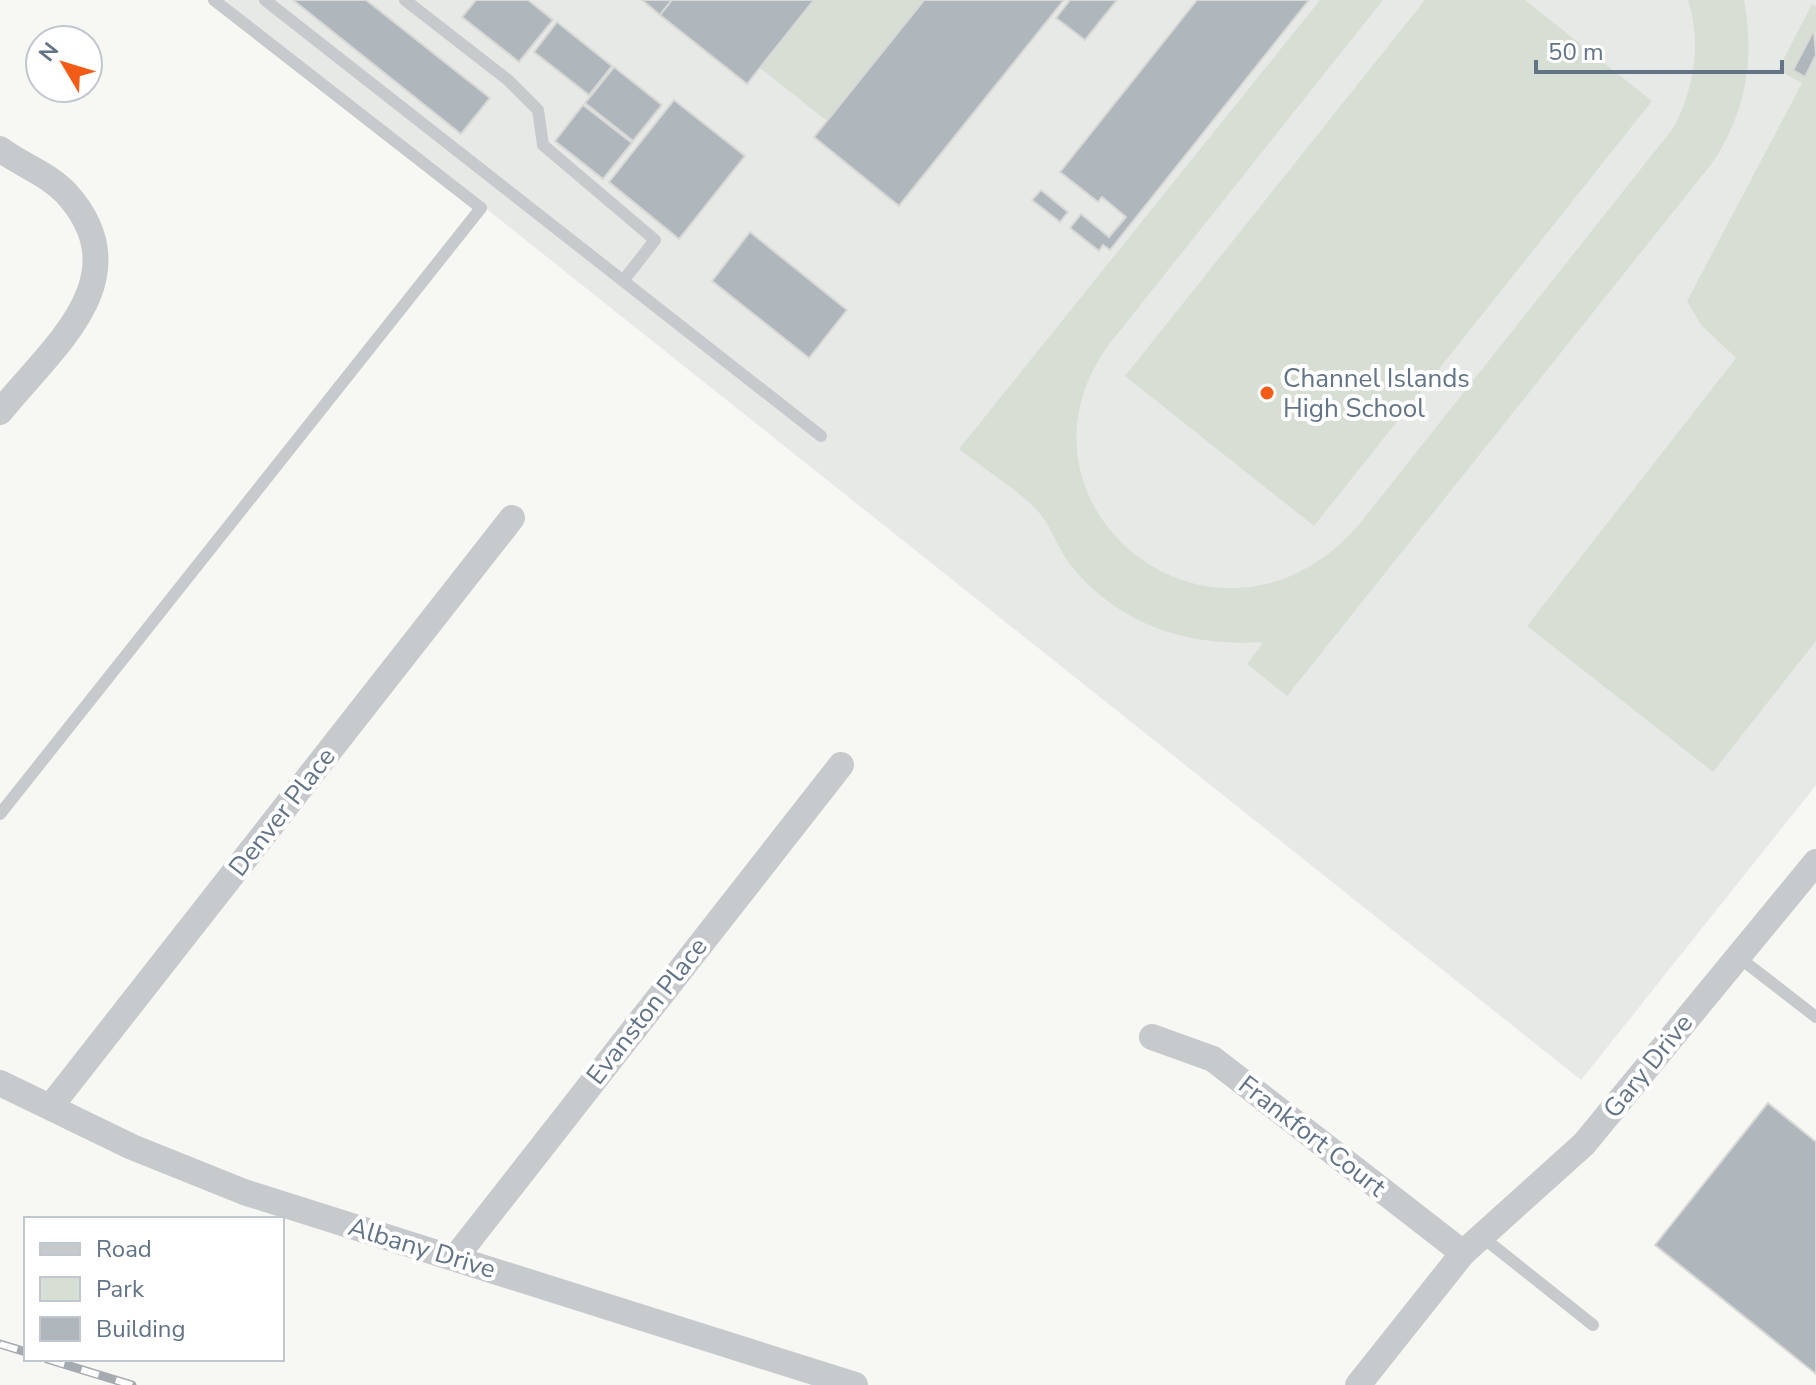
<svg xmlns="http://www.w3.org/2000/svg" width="1816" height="1385" font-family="'Nunito Sans',sans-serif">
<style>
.built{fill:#e7e9e7}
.green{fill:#d7dfd4}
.building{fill:#afb7bd;stroke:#d8d9d6;stroke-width:2}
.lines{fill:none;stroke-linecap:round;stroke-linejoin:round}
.lane{stroke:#c6cacd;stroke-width:12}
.street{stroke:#c6cacd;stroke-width:26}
.rail-casing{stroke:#a6abb2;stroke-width:9}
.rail{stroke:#fff;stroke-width:6;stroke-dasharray:18;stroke-linecap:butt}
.poi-dot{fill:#f35c17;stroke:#fff;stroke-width:3}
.labels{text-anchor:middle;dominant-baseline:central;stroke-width:8;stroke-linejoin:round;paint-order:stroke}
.poi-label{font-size:26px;fill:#637487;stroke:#fff;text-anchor:start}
.street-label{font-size:26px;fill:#637487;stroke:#fff}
</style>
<rect width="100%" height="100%" fill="#f7f7f3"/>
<!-- built -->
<path class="built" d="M224,0H1816V785L1581,1080Z"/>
<!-- green -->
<g class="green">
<path d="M814,0H924L827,121L760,68Z"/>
<path d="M1320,0H1383L1107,347C994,509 1221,688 1361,522L1674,127C1694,88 1702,43 1688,0H1744C1755,59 1746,112 1713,162L1287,696L1247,664L1262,644L1260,642C1186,647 1115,623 1069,563C1058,548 1052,529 1041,515C1026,495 981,467 959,449Z"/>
<path d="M1425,0H1525L1652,101L1314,526L1125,376Z"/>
<path d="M1812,4L1816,6V31L1794,70L1805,76L1816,55V641L1713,772L1527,626L1736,358L1701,325L1687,301L1802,83L1778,70Z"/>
</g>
<!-- building -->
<g class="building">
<path d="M293,0H366L490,98L461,134Z"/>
<path d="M476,0H528L553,20L519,62L462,17Z"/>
<path d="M642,0H672L660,15Z"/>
<path d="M672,0H814L747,84L660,15Z"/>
<path d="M924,0H1064L899,206L814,137Z"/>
<path d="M1070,0H1117L1085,40L1056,18Z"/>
<path d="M1197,0H1309L1110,250L1103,245L1099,251L1070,228L1081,214L1109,237L1126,217L1102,197L1098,202L1060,172Z"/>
<path d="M557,22L612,66L589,95L534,52Z"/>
<path d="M1814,30L1816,55L1805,77L1793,70Z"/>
<path d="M614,67L662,105L633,141L585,103Z"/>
<path d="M674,100L745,156L679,239L609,182Z"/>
<path d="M583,105L632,143L603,179L555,141Z"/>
<path d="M1041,190L1068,212L1060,222L1032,200Z"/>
<path d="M750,232L847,310L809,358L712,281Z"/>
<path d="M1768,1103L1816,1142V1374L1655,1245Z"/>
</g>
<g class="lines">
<!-- lane -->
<g class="lane">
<path d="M265,0L821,436"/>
<path d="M405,0L508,80L538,110L543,145L655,240L623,281"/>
<path d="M0,814L481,208L214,0"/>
<path d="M1737,956L1816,1017"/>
<path d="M1481,1236L1593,1325"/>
</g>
<!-- street -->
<g class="street">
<path d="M0,149C21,165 47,173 66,193C143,278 51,348 0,412"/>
<path d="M1152,1037L1213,1059L1463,1253"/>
<path d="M0,1083L132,1147L244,1192L855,1385"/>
<path d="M51,1106L512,518"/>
<path d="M455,1258L841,765"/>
<path d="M1358,1385L1463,1253L1584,1144L1816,862"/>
</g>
<defs>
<g id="rail">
<path d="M0,1344L26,1352"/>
<path d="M47,1359L132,1385"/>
</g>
</defs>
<!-- rail casing -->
<use href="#rail" class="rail-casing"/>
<!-- rail -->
<use href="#rail" class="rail"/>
</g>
<!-- markers -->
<circle class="poi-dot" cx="1267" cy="393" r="8"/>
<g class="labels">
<!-- poi labels -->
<g class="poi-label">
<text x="1283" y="378">Channel Islands<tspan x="1283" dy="30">High School</tspan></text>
</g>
<!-- street labels -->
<g class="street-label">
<text transform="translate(282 812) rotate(-52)">Denver Place</text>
<text transform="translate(647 1011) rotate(-52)">Evanston Place</text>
<text transform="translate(1648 1066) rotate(-51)">Gary Drive</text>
<text transform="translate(1312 1136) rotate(38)">Frankfort Court</text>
<text transform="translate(422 1248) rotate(17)">Albany Drive</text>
</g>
</g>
<!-- legend -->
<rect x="24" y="1217" width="260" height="144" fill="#ffffff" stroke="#c1c7cf" stroke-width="2"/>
<rect x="40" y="1243" width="40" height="12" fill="#c6cacd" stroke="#c1c7cf" stroke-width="2"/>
<text x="96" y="1257" font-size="24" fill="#637487">Road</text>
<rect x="40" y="1277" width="40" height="24" fill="#d7dfd4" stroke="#c1c7cf" stroke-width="2"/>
<text x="96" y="1297" font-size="24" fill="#637487">Park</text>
<rect x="40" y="1317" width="40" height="24" fill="#afb7bd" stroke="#c1c7cf" stroke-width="2"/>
<text x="96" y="1337" font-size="24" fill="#637487">Building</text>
<!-- north arrow -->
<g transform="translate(64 64) rotate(308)"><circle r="38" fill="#ffffff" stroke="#c1c7cf" stroke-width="2"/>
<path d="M0-6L14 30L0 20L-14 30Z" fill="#f35c17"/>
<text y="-12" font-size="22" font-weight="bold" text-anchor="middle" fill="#637487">N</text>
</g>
<!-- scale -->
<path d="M1536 60v12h246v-12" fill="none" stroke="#637487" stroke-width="4"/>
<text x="1548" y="60" font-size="24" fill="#637487" stroke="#ffffff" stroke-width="6" paint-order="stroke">50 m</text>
</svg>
